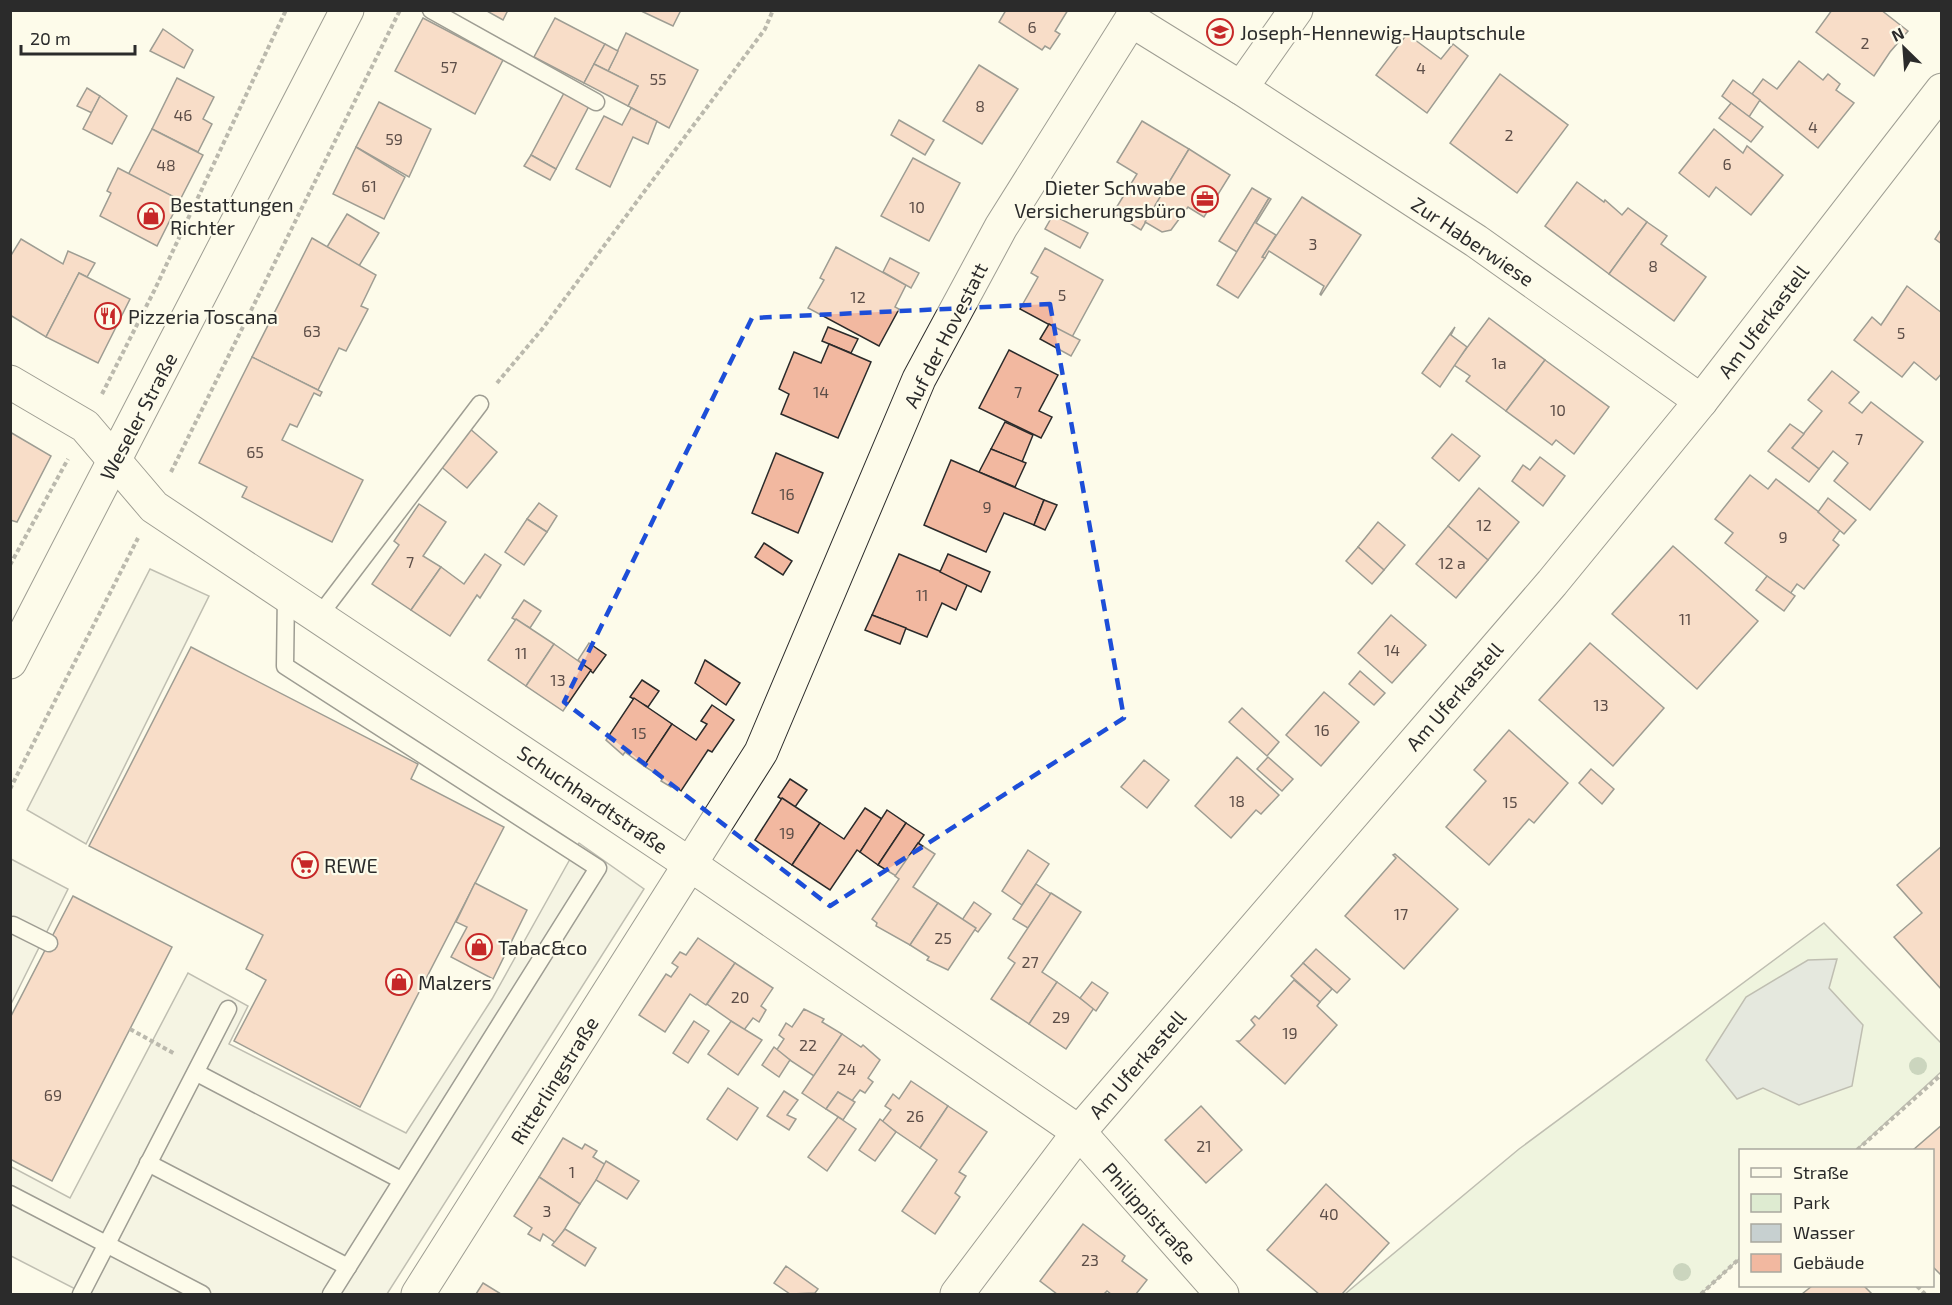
<svg xmlns="http://www.w3.org/2000/svg" width="1952" height="1305" font-family="'Exo 2',sans-serif">
<style>
.green{fill:#deebd1;stroke:#74746e;stroke-width:1.5}
.parking{fill:#eceadb;stroke:#74746e;stroke-width:1.5}
.water{fill:#c7d0d0;stroke:#74746e;stroke-width:1.5}
.building{fill:#f2b8a0;stroke:#2b2b2b;stroke-width:1.5}
.lines{fill:none;stroke-linecap:round;stroke-linejoin:round}
.service-casing{stroke:#2b2b2b;stroke-width:19}
.minor-casing{stroke:#2b2b2b;stroke-width:35}
.primary-casing{stroke:#2b2b2b;stroke-width:35}
.path{stroke:#6a6964;stroke-width:4;stroke-dasharray:4.5 3;stroke-linecap:butt}
.service{stroke:#fdfbea;stroke-width:16}
.minor{stroke:#fdfbea;stroke-width:33}
.primary{stroke:#fdfbea;stroke-width:33}
.tree{fill:#8ea78a}
.marked{fill:none;stroke:#1d4ed8;stroke-width:4.5;stroke-dasharray:12 8;stroke-linejoin:round}
.labels{text-anchor:middle;dominant-baseline:central;stroke-width:4.5;stroke-linejoin:round;paint-order:stroke}
.number-label{font-size:16px;fill:#5d4e48}
.poi-label{font-size:20px;fill:#2b2b2b;stroke:#fdfbea;text-anchor:start}
.street-label{font-size:20px;fill:#2b2b2b;stroke:#fdfbea}
</style>
<rect width="100%" height="100%" fill="#fdfbea"/>
<!-- green -->
<path class="green" d="M1824,923L1941,1043V1072L1856,1150H1740V1258L1701,1294H1345L1519,1149Z"/>
<!-- parking -->
<g class="parking">
<path d="M150,569L209,596L86,844L27,810Z"/>
<path d="M579,843L644,889L387,1294H85L11,1256L10,1166L70,1198L188,973L248,1006L229,1044L406,1133L492,999Z"/>
<path d="M11,859L68,889L11,1004Z"/>
</g>
<!-- water -->
<path class="water" d="M1837,959L1829,988L1863,1025L1852,1086L1799,1105L1763,1088L1737,1099L1706,1060L1746,997L1808,960Z"/>
<!-- building -->
<g class="building">
<path d="M485,10H508L503,20Z"/>
<path d="M639,10H681L673,26Z"/>
<path d="M1006,10H1068L1055,31L1060,34L1050,49L1045,46L1042,50L999,22Z"/>
<path d="M1832,10H1881L1908,31L1890,52L1874,76L1816,32Z"/>
<path d="M423,18L503,60L475,114L395,71Z"/>
<path d="M555,18L605,44L584,83L534,57Z"/>
<path d="M163,29L193,50L184,68L150,51Z"/>
<path d="M626,33L698,70L669,128L628,106L638,86L608,71Z"/>
<path d="M1407,34L1441,59L1453,44L1468,56L1427,113L1376,75Z"/>
<path d="M605,44L618,51L608,71L594,64Z"/>
<path d="M1799,61L1823,80L1828,74L1840,84L1836,90L1854,103L1818,148L1752,94L1763,79L1777,89Z"/>
<path d="M594,64L638,86L628,106L584,83Z"/>
<path d="M979,65L1018,89L982,144L943,121Z"/>
<path d="M1500,74L1568,125L1517,193L1450,143Z"/>
<path d="M177,78L214,97L203,119L212,124L198,152L152,129Z"/>
<path d="M1733,80L1760,100L1749,117L1722,96Z"/>
<path d="M87,88L100,96L92,113L77,106Z"/>
<path d="M564,93L589,106L556,169L531,155Z"/>
<path d="M100,96L127,116L112,144L83,129Z"/>
<path d="M379,102L431,129L409,177L356,147Z"/>
<path d="M1731,103L1763,127L1751,142L1719,118Z"/>
<path d="M631,108L657,121L648,144L633,137L610,187L576,169L604,116L622,125Z"/>
<path d="M899,120L934,140L925,155L891,135Z"/>
<path d="M1142,121L1189,149L1141,230L1113,213L1137,174L1117,162Z"/>
<path d="M152,129L203,155L180,200L128,175Z"/>
<path d="M1714,129L1743,153L1747,146L1783,175L1751,215L1716,187L1709,197L1679,173Z"/>
<path d="M356,147L405,177L384,219L333,194Z"/>
<path d="M1189,149L1230,175L1204,217L1188,207L1171,230L1162,232L1145,222Z"/>
<path d="M531,155L556,169L550,180L524,166Z"/>
<path d="M913,158L960,183L929,241L881,216Z"/>
<path d="M118,168L180,200L157,246L100,216L111,193L107,191Z"/>
<path d="M1577,182L1604,202L1605,200L1622,215L1628,208L1647,222L1609,274L1545,226Z"/>
<path d="M1252,188L1269,198L1237,252L1219,241Z"/>
<path d="M1302,197L1361,235L1321,295L1320,294L1324,286L1269,251L1265,258L1262,257Z"/>
<path d="M1269,198L1271,199L1256,223L1276,235L1262,257L1265,258L1238,298L1217,285Z"/>
<path d="M347,214L379,233L359,266L327,247Z"/>
<path d="M1053,215L1088,233L1080,248L1045,229Z"/>
<path d="M1647,222L1667,236L1661,244L1706,277L1674,321L1609,274Z"/>
<path d="M1942,228V244L1935,239Z"/>
<path d="M312,238L376,275L361,306L368,309L346,351L339,348L318,390L252,357Z"/>
<path d="M21,239L63,264L68,251L95,263L87,277L79,273L46,337L10,315V257Z"/>
<path d="M836,247L906,285L895,307L899,309L879,346L808,308L824,280L820,278Z"/>
<path d="M1045,248L1103,280L1072,337L1020,309L1038,277L1031,273Z"/>
<path d="M890,258L919,273L911,288L883,272Z"/>
<path d="M79,273L130,299L98,363L46,337Z"/>
<path d="M1907,286L1942,313V373L1936,380L1914,362L1902,377L1854,340L1872,317L1881,325Z"/>
<path d="M1489,318L1545,360L1506,411L1466,381L1470,376L1454,365Z"/>
<path d="M1049,324L1080,340L1071,356L1040,339Z"/>
<path d="M828,327L858,339L851,353L822,341Z"/>
<path d="M1455,327L1451,335L1467,347L1440,387L1422,373Z"/>
<path d="M829,344L871,362L838,438L781,414L789,394L779,389L794,352L821,363Z"/>
<path d="M1009,350L1058,375L1039,411L1052,417L1041,438L979,408Z"/>
<path d="M252,357L322,392L320,396L314,393L297,427L290,424L282,440L363,480L332,542L242,497L247,487L199,463Z"/>
<path d="M1545,360L1609,407L1574,454L1556,440L1552,445L1506,411Z"/>
<path d="M1832,371L1859,392L1849,403L1862,413L1871,402L1923,442L1870,510L1834,481L1848,463L1833,451L1819,469L1792,448L1822,411L1808,400Z"/>
<path d="M1005,422L1033,435L1022,462L991,449Z"/>
<path d="M1790,424L1804,434L1792,448L1819,469L1809,482L1768,451Z"/>
<path d="M469,428L497,452L467,488L439,465Z"/>
<path d="M10,432L51,456L17,522L10,520Z"/>
<path d="M1452,434L1480,456L1459,481L1432,458Z"/>
<path d="M991,449L1026,463L1015,487L979,472Z"/>
<path d="M776,453L823,473L798,533L752,513Z"/>
<path d="M1540,457L1565,476L1543,506L1512,481L1523,465L1530,470Z"/>
<path d="M951,460L1044,500L1034,525L1004,513L986,552L924,525Z"/>
<path d="M1750,475L1768,489L1776,479L1841,529L1833,540L1839,545L1804,589L1797,584L1790,594L1725,543L1733,533L1715,519Z"/>
<path d="M1479,488L1519,522L1488,560L1448,526Z"/>
<path d="M1828,498L1856,520L1844,534L1818,512Z"/>
<path d="M1044,500L1057,505L1045,530L1034,525Z"/>
<path d="M539,503L557,516L547,532L527,519Z"/>
<path d="M419,504L446,522L423,556L441,567L411,610L372,584L399,545L394,541Z"/>
<path d="M527,519L547,532L524,565L505,552Z"/>
<path d="M1378,522L1405,545L1384,570L1358,547Z"/>
<path d="M1448,526L1488,560L1456,598L1416,564Z"/>
<path d="M764,543L792,561L783,575L755,557Z"/>
<path d="M1673,546L1758,621L1697,689L1612,614Z"/>
<path d="M1358,547L1384,570L1372,584L1346,561Z"/>
<path d="M485,554L501,565L480,598L477,595L450,636L411,610L441,567L464,584Z"/>
<path d="M899,554L968,583L956,610L942,603L927,637L872,615Z"/>
<path d="M948,554L990,572L981,592L940,572Z"/>
<path d="M1767,576L1795,596L1784,611L1756,590Z"/>
<path d="M524,600L541,611L530,628L512,618Z"/>
<path d="M872,615L906,628L900,644L865,630Z"/>
<path d="M1391,615L1426,645L1392,683L1358,653Z"/>
<path d="M516,619L554,644L526,686L488,660Z"/>
<path d="M589,643L606,655L593,673L578,660Z"/>
<path d="M1590,643L1664,708L1613,766L1539,700Z"/>
<path d="M554,644L591,670L563,711L526,686Z"/>
<path d="M191,647L418,764L411,779L504,827L360,1107L234,1041L266,980L246,969L263,935L89,846Z"/>
<path d="M705,660L740,683L726,705L695,683Z"/>
<path d="M1360,671L1385,693L1374,705L1349,684Z"/>
<path d="M642,680L659,691L648,707L630,697Z"/>
<path d="M1324,692L1359,722L1321,766L1286,735Z"/>
<path d="M634,698L672,724L644,766L625,752L623,755L606,740Z"/>
<path d="M712,705L734,720L712,752L708,750L681,791L673,785L671,787L661,781L663,778L644,766L672,724L696,740L707,724L701,721Z"/>
<path d="M1242,708L1279,742L1267,756L1229,722Z"/>
<path d="M1509,730L1568,783L1534,823L1529,819L1489,865L1446,827L1486,781L1474,770Z"/>
<path d="M1237,757L1279,795L1261,814L1256,810L1231,838L1195,806Z"/>
<path d="M1268,757L1293,779L1282,791L1257,769Z"/>
<path d="M1144,760L1169,780L1147,808L1121,787Z"/>
<path d="M1591,769L1614,789L1602,804L1579,783Z"/>
<path d="M790,779L807,790L795,807L778,797Z"/>
<path d="M782,798L820,823L792,865L755,840Z"/>
<path d="M865,808L882,819L860,852L857,850L830,890L792,865L820,823L844,839Z"/>
<path d="M887,810L906,823L878,865L860,852Z"/>
<path d="M906,823L924,835L896,876L878,865Z"/>
<path d="M918,843L935,854L913,887L938,903L910,945L876,926L877,923L872,919L899,879L895,876Z"/>
<path d="M1942,846V990L1894,937L1922,913L1897,885Z"/>
<path d="M1028,850L1049,864L1022,905L1002,891Z"/>
<path d="M1395,854L1458,909L1404,969L1345,916L1396,858L1393,855Z"/>
<path d="M475,883L527,910L493,979L451,957L467,927L456,922Z"/>
<path d="M1036,884L1051,894L1028,928L1013,919Z"/>
<path d="M1051,893L1081,912L1042,972L1057,982L1029,1024L991,999L1015,963L1008,958Z"/>
<path d="M73,896L172,947L52,1181L10,1159V1018Z"/>
<path d="M974,902L991,914L978,932L962,920Z"/>
<path d="M938,903L976,928L948,970L927,960L929,957L910,945Z"/>
<path d="M698,938L735,963L706,1005L690,994L665,1032L639,1015L666,974L671,977L678,967L672,963L680,952L686,955Z"/>
<path d="M1316,949L1350,979L1337,993L1303,963Z"/>
<path d="M735,963L773,988L761,1006L766,1010L759,1022L753,1018L744,1030L707,1004Z"/>
<path d="M1303,963L1332,989L1320,1002L1291,976Z"/>
<path d="M1294,980L1320,1002L1317,1006L1337,1025L1285,1084L1237,1041H1240L1255,1025L1251,1020L1255,1016L1259,1019Z"/>
<path d="M1057,982L1094,1008L1066,1049L1029,1024Z"/>
<path d="M1092,982L1108,993L1096,1011L1080,998Z"/>
<path d="M804,1009L824,1019L822,1022L842,1034L814,1076L776,1051L784,1039L779,1035L786,1023L792,1027Z"/>
<path d="M694,1021L709,1031L688,1063L673,1053Z"/>
<path d="M731,1021L762,1040L738,1075L708,1054Z"/>
<path d="M842,1034L861,1047L863,1045L880,1060L868,1078L873,1082L865,1093L860,1090L851,1102L838,1092L826,1109L802,1093Z"/>
<path d="M774,1047L790,1060L779,1077L762,1065Z"/>
<path d="M911,1081L948,1106L920,1148L882,1122L891,1110L885,1106L893,1094L899,1099Z"/>
<path d="M728,1088L758,1108L737,1140L707,1119Z"/>
<path d="M784,1091L798,1100L787,1115L796,1119L789,1130L767,1116Z"/>
<path d="M838,1092L855,1102L843,1120L826,1109Z"/>
<path d="M948,1106L987,1132L959,1172L966,1176L955,1193L960,1197L935,1234L902,1211L937,1160L920,1148Z"/>
<path d="M1201,1106L1242,1150L1206,1183L1165,1140Z"/>
<path d="M838,1117L856,1129L827,1171L808,1157Z"/>
<path d="M880,1119L896,1132L875,1161L859,1150Z"/>
<path d="M1942,1125V1276L1932,1266V1150H1913Z"/>
<path d="M563,1138L582,1149L585,1144L597,1151L593,1157L606,1165L580,1204L539,1177Z"/>
<path d="M606,1161L639,1181L627,1199L596,1180Z"/>
<path d="M539,1177L580,1204L556,1243L543,1234L540,1241L528,1234L532,1228L514,1216Z"/>
<path d="M1326,1184L1389,1243L1342,1294H1319L1267,1250Z"/>
<path d="M1083,1224L1125,1256L1122,1261L1147,1280L1136,1294H1111L1107,1291L1104,1294H1057L1040,1281Z"/>
<path d="M565,1229L596,1248L585,1266L552,1245Z"/>
<path d="M786,1266L818,1289L815,1293L790,1294L774,1283Z"/>
<path d="M483,1283L501,1294H476Z"/>
<path d="M1812,1286H1864L1872,1294H1802Z"/>
</g>
<g class="lines">
<defs>
<g id="service">
<path d="M431,10L596,102"/>
<path d="M286,594L285,666L598,868L331,1294"/>
<path d="M319,616L480,404"/>
<path d="M13,925L49,943"/>
<path d="M197,1073L401,1180"/>
<path d="M148,1163L348,1267"/>
<path d="M10,1194L202,1294"/>
<path d="M81,1294L228,1009"/>
</g>
<g id="minor">
<path d="M1241,88L1476,241L1701,401"/>
<path d="M10,382L85,426L154,507L691,865L1079,1132L1222,1294"/>
<path d="M418,1294L761,752L919,379L1001,227L1131,20L1241,88L1296,10"/>
<path d="M957,1294L1079,1132L1552,583L1701,401L1942,90"/>
</g>
<path id="primary" d="M10,662L347,10"/>
</defs>
<!-- service casing -->
<use href="#service" class="service-casing"/>
<!-- minor casing -->
<use href="#minor" class="minor-casing"/>
<!-- primary casing -->
<use href="#primary" class="primary-casing"/>
<!-- path -->
<g class="path">
<path d="M497,383L543,328L765,29L773,10"/>
<path d="M102,394L155,289L286,10"/>
<path d="M171,472L400,10"/>
<path d="M10,565L68,459"/>
<path d="M10,789L138,538"/>
<path d="M130,1029L175,1054"/>
<path d="M1857,1150L1942,1074"/>
<path d="M1917,1286L1925,1294"/>
<path d="M1701,1294L1740,1258"/>
</g>
<!-- service -->
<use href="#service" class="service"/>
<!-- minor -->
<use href="#minor" class="minor"/>
<!-- primary -->
<use href="#primary" class="primary"/>
</g>
<!-- trees -->
<g class="tree">
<circle cx="1918" cy="1066" r="9"/>
<circle cx="1682" cy="1272" r="9"/>
</g>
<!-- marked area -->
<path d="M0 0H1952V1305H0ZM1050,304L1124,718L830,906L564,702L752,318Z" fill="#fdfbea" fill-opacity=".55" fill-rule="evenodd"/>
<path class="marked" d="M1050,304L1124,718L830,906L564,702L752,318Z"/>
<!-- icons -->
<defs>
<symbol id="school-ring" viewBox="-11 -11 22 22"><circle r="9.5" fill="#fdfbea" stroke="#c62828" stroke-width="1.5"/><path d="M0-5L7-2L0 1L-7-2ZM-4 1L0 2.5L4 1V4Q0 6-4 4Z" fill="#c62828"/></symbol>
<symbol id="office-ring" viewBox="-11 -11 22 22"><circle r="9.5" fill="#fdfbea" stroke="#c62828" stroke-width="1.5"/><path d="M-6-3h4V-5.5h4V-3h4V5H-6ZM-1-4.5V-3h2v-1.5ZM-6 0V1H6V0Z" fill="#c62828"/></symbol>
<symbol id="shop-ring" viewBox="-11 -11 22 22"><circle r="9.5" fill="#fdfbea" stroke="#c62828" stroke-width="1.5"/><path d="M-5-2.5h2.3a2.7 3.5 0 0 1 5.4 0H5L5.5 6h-11ZM-1.5-2.5h3a1.5 2.3 0 0 0-3 0Z" fill="#c62828"/></symbol>
<symbol id="restaurant-ring" viewBox="-11 -11 22 22"><circle r="9.5" fill="#fdfbea" stroke="#c62828" stroke-width="1.5"/><path d="M-5-6h1v4h1v-4h1v4h1v-4h1v5L-1.5 .5V6h-2V.5L-5-1ZM5-6V6H3V1.5H1.5Q1.5-4 5-6Z" fill="#c62828"/></symbol>
<symbol id="supermarket-ring" viewBox="-11 -11 22 22"><circle r="9.5" fill="#fdfbea" stroke="#c62828" stroke-width="1.5"/><path d="M-6-5.5h2.5l.6 2H6L4.5 2H-2.5L-4.4-4H-6ZM-1.5 3.2a1.3 1.3 0 1 0 .1 0ZM3 3.2a1.3 1.3 0 1 0 .1 0Z" fill="#c62828"/></symbol>
</defs>
<g fill-rule="evenodd">
<use href="#school-ring" x="1205" y="17" width="30" height="30"/>
<use href="#office-ring" x="1190" y="184" width="30" height="30"/>
<use href="#shop-ring" x="136" y="201" width="30" height="30"/>
<use href="#restaurant-ring" x="93" y="301" width="30" height="30"/>
<use href="#supermarket-ring" x="290" y="850" width="30" height="30"/>
<use href="#shop-ring" x="464" y="932" width="30" height="30"/>
<use href="#shop-ring" x="384" y="967" width="30" height="30"/>
</g>
<g class="labels">
<!-- number labels -->
<g class="number-label">
<text x="1032" y="26">6</text>
<text x="1865" y="42">2</text>
<text x="449" y="66">57</text>
<text x="1421" y="67">4</text>
<text x="658" y="78">55</text>
<text x="980" y="105">8</text>
<text x="183" y="114">46</text>
<text x="1813" y="126">4</text>
<text x="1509" y="134">2</text>
<text x="394" y="138">59</text>
<text x="1727" y="163">6</text>
<text x="166" y="164">48</text>
<text x="369" y="185">61</text>
<text x="917" y="206">10</text>
<text x="1313" y="243">3</text>
<text x="1653" y="265">8</text>
<text x="1062" y="294">5</text>
<text x="858" y="296">12</text>
<text x="312" y="330">63</text>
<text x="1901" y="332">5</text>
<text x="1499" y="362">1a</text>
<text x="821" y="391">14</text>
<text x="1018" y="391">7</text>
<text x="1558" y="409">10</text>
<text x="1859" y="438">7</text>
<text x="255" y="451">65</text>
<text x="787" y="493">16</text>
<text x="987" y="506">9</text>
<text x="1484" y="524">12</text>
<text x="1783" y="536">9</text>
<text x="410" y="561">7</text>
<text x="1452" y="562">12 a</text>
<text x="922" y="594">11</text>
<text x="1685" y="618">11</text>
<text x="1392" y="649">14</text>
<text x="521" y="652">11</text>
<text x="558" y="679">13</text>
<text x="1601" y="704">13</text>
<text x="1322" y="729">16</text>
<text x="639" y="732">15</text>
<text x="1237" y="800">18</text>
<text x="1510" y="801">15</text>
<text x="787" y="832">19</text>
<text x="1401" y="913">17</text>
<text x="943" y="937">25</text>
<text x="1030" y="961">27</text>
<text x="740" y="996">20</text>
<text x="1061" y="1016">29</text>
<text x="1290" y="1032">19</text>
<text x="808" y="1044">22</text>
<text x="847" y="1068">24</text>
<text x="53" y="1094">69</text>
<text x="915" y="1115">26</text>
<text x="1204" y="1145">21</text>
<text x="572" y="1171">1</text>
<text x="547" y="1210">3</text>
<text x="1329" y="1213">40</text>
<text x="1090" y="1259">23</text>
</g>
<!-- poi labels -->
<g class="poi-label">
<text x="1240" y="32">Joseph-Hennewig-Hauptschule</text>
<text x="1186" y="187" text-anchor="end">Dieter Schwabe<tspan x="1186" dy="23">Versicherungsbüro</tspan></text>
<text x="170" y="204">Bestattungen<tspan x="170" dy="23">Richter</tspan></text>
<text x="128" y="316">Pizzeria Toscana</text>
<text x="324" y="865">REWE</text>
<text x="498" y="947">Tabac&amp;co</text>
<text x="418" y="982">Malzers</text>
</g>
<!-- street labels -->
<g class="street-label">
<text transform="translate(1473 241) rotate(34)">Zur Haberwiese</text>
<text transform="translate(1763 321) rotate(-53)">Am Uferkastell</text>
<text transform="translate(945 335) rotate(-63)">Auf der Hovestatt</text>
<text transform="translate(138 416) rotate(-62)">Weseler Straße</text>
<text transform="translate(1454 696) rotate(-49)">Am Uferkastell</text>
<text transform="translate(593 799) rotate(34)">Schuchhardtstraße</text>
<text transform="translate(1137 1064) rotate(-49)">Am Uferkastell</text>
<text transform="translate(554 1080) rotate(-58)">Ritterlingstraße</text>
<text transform="translate(1150 1213) rotate(48)">Philippistraße</text>
</g>
</g>
<!-- border -->
<rect width="1952" height="1305" fill="none" stroke="#2b2b2b" stroke-width="24"/>
<!-- legend -->
<rect x="1739" y="1149" width="195" height="138" fill="#fdfbea" stroke="#a9a89e" stroke-width="1.5"/>
<rect x="1751" y="1168" width="30" height="9" fill="#fdfbea" stroke="#a9a89e" stroke-width="1.5"/>
<text x="1793" y="1179" font-size="18" fill="#2b2b2b">Straße</text>
<rect x="1751" y="1194" width="30" height="18" fill="#deebd1" stroke="#a9a89e" stroke-width="1.5"/>
<text x="1793" y="1209" font-size="18" fill="#2b2b2b">Park</text>
<rect x="1751" y="1224" width="30" height="18" fill="#c7d0d0" stroke="#a9a89e" stroke-width="1.5"/>
<text x="1793" y="1239" font-size="18" fill="#2b2b2b">Wasser</text>
<rect x="1751" y="1254" width="30" height="18" fill="#f2b8a0" stroke="#a9a89e" stroke-width="1.5"/>
<text x="1793" y="1269" font-size="18" fill="#2b2b2b">Gebäude</text>
<!-- north arrow -->
<g transform="translate(1904 48) rotate(335)" stroke="#fdfbea" stroke-width="4.5" paint-order="stroke">
<path d="M0-4.5L10 22L0 15L-10 22Z" fill="#2b2b2b"/>
<text y="-9" font-size="16" font-weight="bold" text-anchor="middle" fill="#2b2b2b">N</text>
</g>
<!-- scale -->
<path d="M21 45v9h114v-9" fill="none" stroke="#2b2b2b" stroke-width="3"/>
<text x="30" y="45" font-size="18" fill="#2b2b2b" stroke="#fdfbea" stroke-width="4.5" paint-order="stroke">20 m</text>
</svg>
